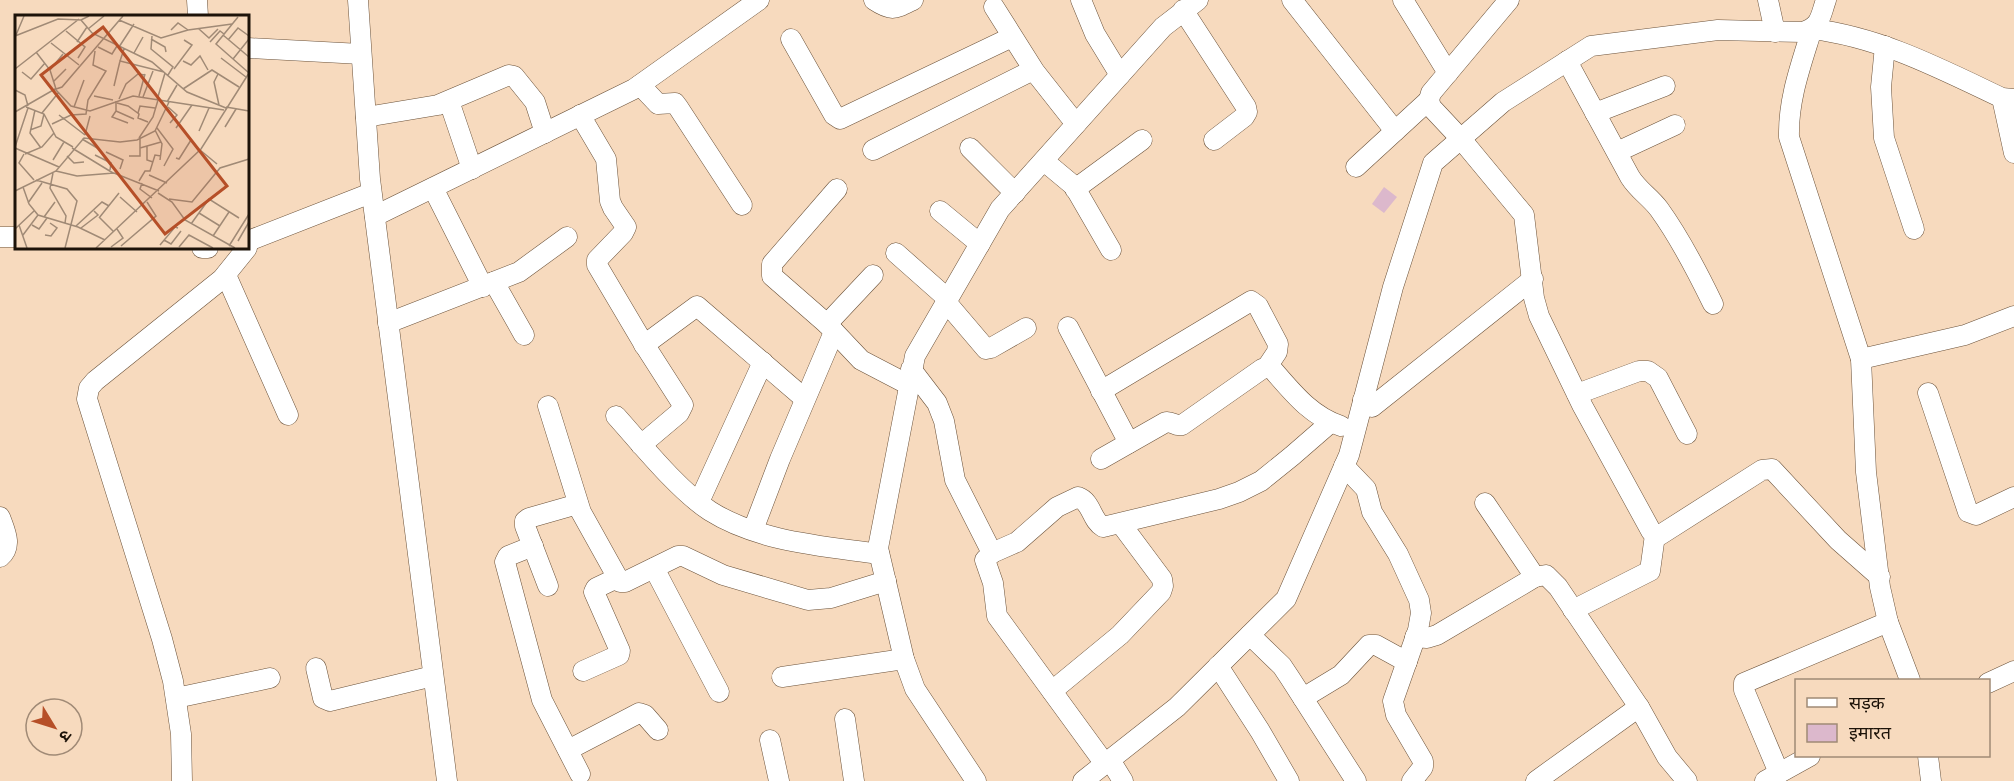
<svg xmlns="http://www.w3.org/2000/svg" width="2014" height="781" font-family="'Fira Sans','Noto Sans Devanagari',sans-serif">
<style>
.building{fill:#dcb8cc}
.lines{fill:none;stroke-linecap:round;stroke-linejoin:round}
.minor-casing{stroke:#6b523a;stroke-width:21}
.minor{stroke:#fff;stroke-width:20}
.inset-road{fill:none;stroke:#a08a76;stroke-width:1.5}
.view{fill:#b64f28;fill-opacity:0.15;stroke:#b64f28;stroke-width:3}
.inset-edge{fill:none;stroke:#1d1309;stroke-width:3}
</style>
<rect width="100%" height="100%" fill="#f7dabe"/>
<!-- building -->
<path class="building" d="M1384,187L1397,197L1384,213L1372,204Z"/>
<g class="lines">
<defs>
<g id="minor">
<path d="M197,0L198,16"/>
<path d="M358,0L370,179L447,781"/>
<path d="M874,0C892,12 895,9 913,0"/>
<path d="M1081,0L1095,34L1120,75"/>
<path d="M1292,0L1395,131"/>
<path d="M1403,0L1448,73"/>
<path d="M1509,0L1431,93L1429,100L1431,107L1461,139L1524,215L1534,298L1539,316L1582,405L1651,531L1655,535H1660L1762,470L1772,469L1838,540L1880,577"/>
<path d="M1768,0L1775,32"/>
<path d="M994,7L1035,72L1076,124"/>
<path d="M1183,10L1246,107L1247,112L1244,117L1214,140"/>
<path d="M791,39L834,115L840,119L1012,37"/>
<path d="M1885,46L1881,87L1884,138L1914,229"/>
<path d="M248,48L361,54"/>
<path d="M1567,61L1630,177C1638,190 1650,197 1659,209C1680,238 1697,271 1713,304"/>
<path d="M640,85L658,104L675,103L678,107L742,205"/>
<path d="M2002,98L2014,153"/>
<path d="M449,101L472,169"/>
<path d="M1595,113L1665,86"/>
<path d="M580,115L606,159L610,201L613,208L626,227L623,233L597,260V265L642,341L683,405L679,413L641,445"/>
<path d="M366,117L438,105L509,75L514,76L535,102L545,133"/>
<path d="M970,148L1015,193"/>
<path d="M873,150L1033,70"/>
<path d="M1617,152L1675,125"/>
<path d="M1044,161L1074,186L1111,250"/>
<path d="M1356,167L1429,100"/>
<path d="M433,188L483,287"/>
<path d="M837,189L772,264V276L827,324L861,360L909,385"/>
<path d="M1075,189L1142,140"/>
<path d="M940,211L980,244"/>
<path d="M375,216L634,89L759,0"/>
<path d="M0,237H16"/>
<path d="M248,241L371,193"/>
<path d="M202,248H208"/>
<path d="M896,253L948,299"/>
<path d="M226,275L288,415"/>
<path d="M494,282L524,335"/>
<path d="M946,302L986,349L991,348L1026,328"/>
<path d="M388,323L519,272L567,237"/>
<path d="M827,324L873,275"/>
<path d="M1068,327L1129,443"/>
<path d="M644,345L697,306L805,399"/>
<path d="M1861,359L1965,335L2014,316"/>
<path d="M911,369L937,403L944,421L955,480L992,553L985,560L993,583L997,616L1105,764"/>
<path d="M1101,391L1251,301L1258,306L1278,344L1277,352L1267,367"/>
<path d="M1928,393L1968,512L1976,515L2014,497"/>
<path d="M1577,394L1639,371H1648L1658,378L1687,434"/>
<path d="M1363,400L1372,407L1533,279"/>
<path d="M548,406L581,512L620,582H625L678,556H683L723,575L808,600L831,598L886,581"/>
<path d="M616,416C642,445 678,490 710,511C759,542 824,546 879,554"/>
<path d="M1101,459L1166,422C1172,421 1176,427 1182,425L1262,369L1267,367L1273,370C1293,393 1311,416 1341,426"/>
<path d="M1344,466L1366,489L1372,512L1398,554L1419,600L1421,613L1418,630L1393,701L1396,715L1423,761V767L1412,781"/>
<path d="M699,502L763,362"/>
<path d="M1485,503L1535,577L1546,575L1558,587L1639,707"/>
<path d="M0,517C5,531 13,546 0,557"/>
<path d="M753,530L780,459L834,332"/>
<path d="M533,546L508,556L505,562L542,700L580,774"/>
<path d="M992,553L1017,542L1057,507L1078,497C1092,502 1091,520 1103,527L1219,499L1239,492L1261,481L1292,456L1330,423"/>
<path d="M654,568L719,692"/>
<path d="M548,586L525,526V521L529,518L578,504"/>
<path d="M1573,610L1650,571L1655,535"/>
<path d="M1250,635L1282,666L1290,678L1356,781"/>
<path d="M1415,637L1427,638L1437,635L1535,577"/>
<path d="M1218,666L1260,731L1289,781"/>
<path d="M316,668L323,698L330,701L433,676"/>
<path d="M583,671L619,655L620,651L594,592L596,588L617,578"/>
<path d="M782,677L904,659"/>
<path d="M1910,680L1888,622L1880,587L1866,472L1861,359L1789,137C1788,99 1801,65 1812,29C1880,37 1941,69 2002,98L2014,99"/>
<path d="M1988,683L2014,671"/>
<path d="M1052,691L1120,635L1161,592L1163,586L1162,579L1121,524"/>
<path d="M176,698L270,678"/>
<path d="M1303,698L1341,675L1369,645H1376L1407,662"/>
<path d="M845,719L854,781"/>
<path d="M770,740L779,781"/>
<path d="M568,750L639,713L645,715L658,730"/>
<path d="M1928,756L1931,781"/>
<path d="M1110,760L1123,781"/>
<path d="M1779,773L1744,690V683L1888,622"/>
<path d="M182,781L181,734L173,681L162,639L87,399L89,388L95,381L222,279L247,248"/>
<path d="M976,781L915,689L904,659L878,548L915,356L1000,209L1163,27L1198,0"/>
<path d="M1083,781L1177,707L1286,599L1349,455L1393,287L1433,163L1503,102L1591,46L1718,30L1803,32C1821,26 1820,17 1826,0"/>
<path d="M1536,781L1639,707L1667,757L1687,781"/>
<path d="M1765,781L1810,756"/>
</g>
</defs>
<!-- minor casing -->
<use href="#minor" class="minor-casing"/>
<!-- minor -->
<use href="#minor" class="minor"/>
</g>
<!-- overview -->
<g transform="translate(15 15)">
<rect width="234" height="234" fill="#f7dabe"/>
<path class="inset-road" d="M223,2L201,29L234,58M66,5L77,18L137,47L172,77L211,93M104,5L146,23L173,15L217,9M73,14L89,1M184,14L194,23L203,14M156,15L163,8L173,15M51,16L70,32L63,43M1,20L9,1M208,20L234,42M0,21L43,4L66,5L74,1M137,21L136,34L158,52L153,60M136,24L150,32L151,37M213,25L223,13L234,21M62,27L72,12M195,27L205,16L209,19M36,28L64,50M83,32L97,39L102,31M104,32L119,9M109,34L105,46L149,57M21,37L35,55L41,74L47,72L108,1M119,38L128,22M206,43L231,62M218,44L234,24M168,46L176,50L185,41L193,55M0,54L64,4M159,54L177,30L169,25M35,55L48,39M7,57L16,64L30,48M203,59L199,67L204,90M38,67L51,54M99,71L105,46M168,74L197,55L224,72M0,75L10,80L13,91M79,81L98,85M124,81L130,59M128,82L138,56M104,84L111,69L123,59L130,60M142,85L150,58M101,86V96L119,104M152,87L162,70M102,88L113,91L124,99L123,103L133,107M11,92L29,99L41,122L58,132M59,92L69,65M153,92L162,100L155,108M211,92L234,96M20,95L15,118L26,133M101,96L97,102L113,108M0,97L40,74L56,91L75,96L118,81L209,95M27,98L44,77M123,98L125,91L140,93M44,100L70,120M37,109L56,100L71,99L73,85L91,56L78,50L80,36M210,112L221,94M142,113L158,134L149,151M161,113L177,90M15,115L26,111L29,99M140,115L147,129L145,145M184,116L194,93M70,120L75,101M124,123L138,102L143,85M67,124L84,134M132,131V145L138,147M0,132L13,93M0,133L44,152M57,133L98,158M125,133L146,127M185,135L202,149M91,137L108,145L105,154M9,139L4,148L19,165M10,139L27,132L39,118M80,140L96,148L95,155M52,141L59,148L69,147M114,141H125V123M161,143L164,144L176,125M38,145L49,127M41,156L62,161L99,158L144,176M38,158L35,173L51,201L50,208M134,160L152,168M21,165L52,174L62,186L50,233M124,166L130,156H135L140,140L146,141M127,168L125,174L137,183M8,172L14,189L23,200L63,212L90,225M0,176L41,156L69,123L105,127L122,125L140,116L154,87M143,178L157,187L170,205L220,233M105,182L122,197M154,184L177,187L205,153L234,144M13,188L27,168M184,198L205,211M29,202L40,187M84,203L104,178M85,203L99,217M176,209L194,184L224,203M4,210L12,233M17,210L24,214L32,203M61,211L87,187L94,191M66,213L83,200L79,196M0,214L19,196M8,220L23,200M30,220L36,221L42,213L35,208M198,221L214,197M149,225L156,229L166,216M223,226L234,207M145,230L160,212L163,213M106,231L141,201L132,187M214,231L234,199M96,232L108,223L102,214M164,232L174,220L198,233M81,233L186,134L234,58"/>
<path class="view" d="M88,12L212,171L150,219L26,60Z"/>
<rect width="234" height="234" class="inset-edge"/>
</g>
<!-- legend -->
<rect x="1795" y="679" width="195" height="78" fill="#f7dabe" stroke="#a08a76" stroke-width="1.5"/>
<rect x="1807" y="698" width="30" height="9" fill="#ffffff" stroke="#a08a76" stroke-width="1.5"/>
<text x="1849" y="709" font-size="18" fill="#1d1309">सड़क</text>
<rect x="1807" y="724" width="30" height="18" fill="#dcb8cc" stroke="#a08a76" stroke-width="1.5"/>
<text x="1849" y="739" font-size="18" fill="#1d1309">इमारत</text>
<!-- north arrow -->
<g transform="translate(54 727) rotate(128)"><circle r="28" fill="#f7dabe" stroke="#a08a76" stroke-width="1.5"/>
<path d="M0-4.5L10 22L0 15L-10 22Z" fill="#b64f28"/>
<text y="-9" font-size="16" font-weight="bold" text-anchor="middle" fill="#1d1309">उ</text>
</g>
</svg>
